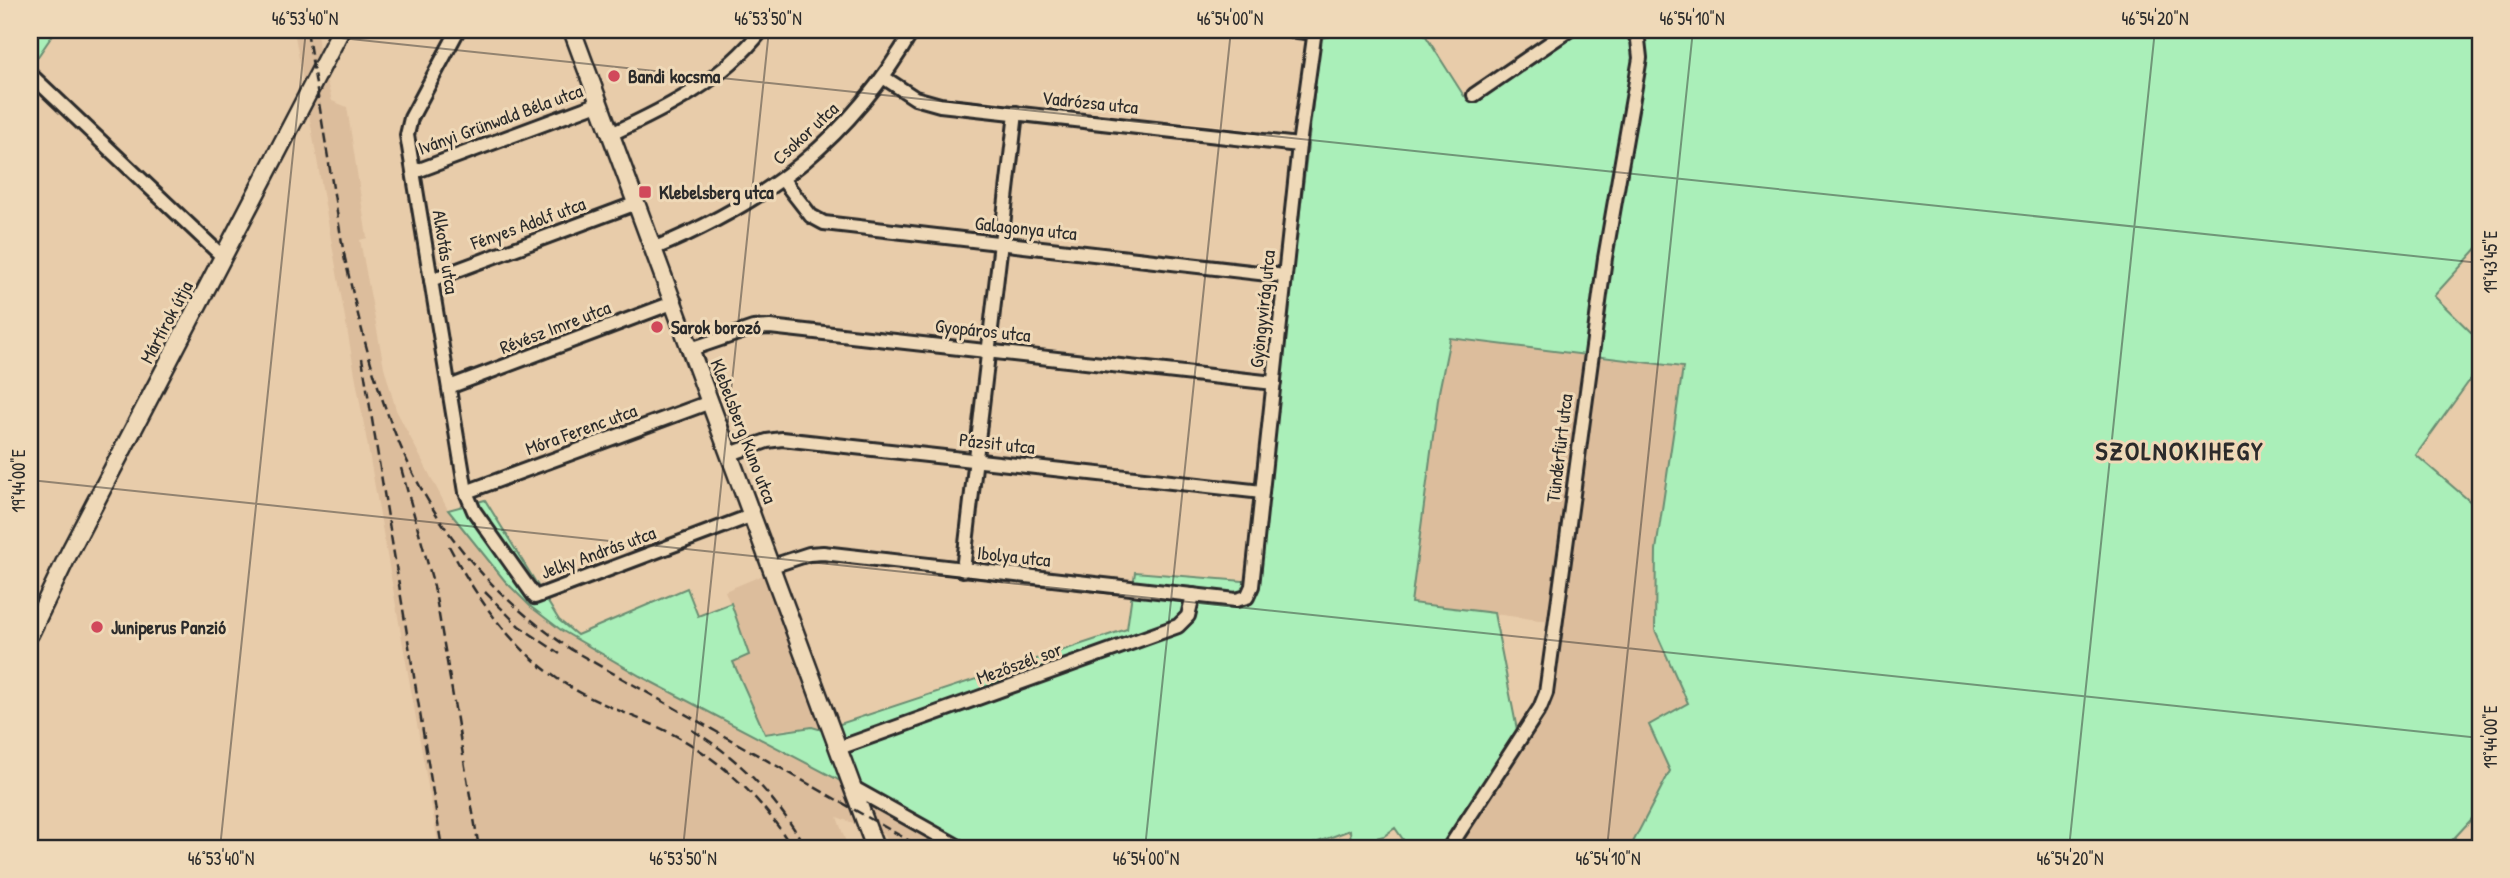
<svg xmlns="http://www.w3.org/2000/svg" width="2510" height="878" font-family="'Patrick Hand',sans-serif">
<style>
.built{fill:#dcbd9c}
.green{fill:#aaefb9;stroke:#6a8d72;stroke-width:2}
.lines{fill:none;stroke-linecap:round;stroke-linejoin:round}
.street-casing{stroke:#2b2b2b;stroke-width:18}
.secondary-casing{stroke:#2b2b2b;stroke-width:21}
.street{stroke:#efd9b8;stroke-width:12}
.secondary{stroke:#efd9b8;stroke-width:16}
.rail{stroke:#2b2b2b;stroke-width:2.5;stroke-dasharray:10 5;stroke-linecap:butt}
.ticks{fill:none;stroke:#2b2b2b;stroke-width:2;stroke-opacity:0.45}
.poi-dot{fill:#d1495b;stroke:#efd9b8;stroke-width:2.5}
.labels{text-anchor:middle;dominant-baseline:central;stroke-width:6;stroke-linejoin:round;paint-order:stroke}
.poi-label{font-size:19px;font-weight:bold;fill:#2b2b2b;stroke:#efd9b8;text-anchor:start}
.street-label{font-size:19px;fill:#2b2b2b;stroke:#efd9b8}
.district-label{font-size:26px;font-weight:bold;letter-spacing:2px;fill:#2b2b2b;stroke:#efd9b8}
.neatline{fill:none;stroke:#2b2b2b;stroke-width:2.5}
.ticks-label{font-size:18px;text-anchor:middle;fill:#2b2b2b}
</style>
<rect width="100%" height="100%" fill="#e8ccaa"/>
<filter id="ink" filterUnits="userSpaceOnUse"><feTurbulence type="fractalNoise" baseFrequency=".0143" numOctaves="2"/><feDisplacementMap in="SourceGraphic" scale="14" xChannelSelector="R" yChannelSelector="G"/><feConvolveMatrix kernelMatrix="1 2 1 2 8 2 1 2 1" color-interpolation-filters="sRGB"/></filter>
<g filter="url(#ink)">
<!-- built -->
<g class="built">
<path d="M294,30H317L319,52L332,101L347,107L367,238L360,240L384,367L396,410L448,510L474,543L505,581L531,607L561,630L640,676L835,778L949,848H890L885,835L837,817L848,848H439Z"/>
<path d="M1450,337L1683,367L1656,550L1655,630L1689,704L1670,771L1630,848H1461L1459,840L1552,696L1562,623L1411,603L1439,392Z"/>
<path d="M763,575L822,730L811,727L784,729L765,734L733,661L749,655L725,591Z"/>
</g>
<!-- green -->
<g class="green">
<path d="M30,30H56L30,68Z"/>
<path d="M1360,30H1422L1464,96L1575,30H2480V245L2434,296L2480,341V366L2416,455L2480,510V810L2445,848H1630L1670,771L1649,725L1688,703L1655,630L1656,550L1683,367L1450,338L1439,392L1411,603L1494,613L1520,745L1459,840L1461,848H1409L1395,828L1384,836L1351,844L1350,830L1310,845L1308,848H1150L1145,841L1128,848H949L835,778L640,676L561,630L531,607L505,581L448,510L485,500L559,620L577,635L687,588L698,616L731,603L749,655L733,662L765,734L812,727L822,730L1127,629L1135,572L1255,582L1321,38Z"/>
</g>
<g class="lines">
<defs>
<g id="street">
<path d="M458,30L411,118L407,135L466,492L474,511L535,597L753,515"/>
<path d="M1288,30L1315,33"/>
<path d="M30,74L223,257"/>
<path d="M883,77L915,98L940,105L1299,145"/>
<path d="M1474,95L1569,30"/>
<path d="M611,134C668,108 723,80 762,30"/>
<path d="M414,172L600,103"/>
<path d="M783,180L811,216L824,223L1285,276"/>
<path d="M655,248C769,201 850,139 913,30"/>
<path d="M431,280L637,203"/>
<path d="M691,349L753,328L770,327L1274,383"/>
<path d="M449,387L675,302"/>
<path d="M730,454L767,441L782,439L1262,492"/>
<path d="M466,492L710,402"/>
<path d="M772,566L809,554L823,553L1236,600L1247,597L1252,586L1299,145L1315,30"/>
<path d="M963,570L1016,113"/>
<path d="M839,748L1178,626L1188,616L1193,595"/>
<path d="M852,787L961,848"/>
<path d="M1449,848L1540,708L1546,693L1605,258L1640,58L1638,40L1632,30"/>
</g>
<g id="secondary">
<path d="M572,30L875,848"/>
<path d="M30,634L70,551L341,30"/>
</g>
</defs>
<!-- street casing -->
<use href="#street" class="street-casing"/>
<!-- secondary casing -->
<use href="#secondary" class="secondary-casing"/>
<!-- street -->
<use href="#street" class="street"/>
<!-- secondary -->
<use href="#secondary" class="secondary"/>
<!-- rail -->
<g class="rail">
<path d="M307,30L345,261"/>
<path d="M344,254C381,424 421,548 572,650L922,848"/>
<path d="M362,358L442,848"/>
<path d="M401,468L434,586L479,848"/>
<path d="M449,546C476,597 508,643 555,677C586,699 621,711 656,726C712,751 761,795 792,848"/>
<path d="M485,592L519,626L560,654"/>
<path d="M692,730C741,759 777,799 806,848"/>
</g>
</g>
</g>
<!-- ticks -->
<path class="ticks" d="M265,30L2480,263M30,480L2480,738M220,848L306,30M683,848L769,30M1145,848L1231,30M1607,848L1693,30M2069,848L2155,30"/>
<!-- markers -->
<g class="poi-dot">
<circle cx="614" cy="76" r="7"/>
<rect x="638" y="185" width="14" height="14" rx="3.5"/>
<circle cx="657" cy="327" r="7"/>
<circle cx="97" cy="627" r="7"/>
</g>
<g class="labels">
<!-- poi labels -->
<g class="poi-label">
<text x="628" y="76">Bandi kocsma</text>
<text x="659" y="192">Klebelsberg utca</text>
<text x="671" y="327">Sarok borozó</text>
<text x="111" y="627">Juniperus Panzió</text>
</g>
<!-- street labels -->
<g class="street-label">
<text transform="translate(1090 102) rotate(6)">Vadrózsa utca</text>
<text transform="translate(500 119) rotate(-20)">Iványi Grünwald Béla utca</text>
<text transform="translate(805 133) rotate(-43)">Csokor utca</text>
<text transform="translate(528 223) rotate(-20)">Fényes Adolf utca</text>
<text transform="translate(1026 228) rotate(6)">Galagonya utca</text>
<text transform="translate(446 252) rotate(81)">Alkotás utca</text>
<text transform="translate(1262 309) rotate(-84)">Gyöngyvirág utca</text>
<text transform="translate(166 322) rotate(-62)">Mártírok útja</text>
<text transform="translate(555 327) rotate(-21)">Révész Imre utca</text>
<text transform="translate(983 330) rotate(6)">Gyopáros utca</text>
<text transform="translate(581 429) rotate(-20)">Móra Ferenc utca</text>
<text transform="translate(744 431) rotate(69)">Klebelsberg Kuno utca</text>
<text transform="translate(997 443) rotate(6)">Pázsit utca</text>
<text transform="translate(1559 448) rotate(-83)">Tündérfürt utca</text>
<text transform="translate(598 552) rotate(-20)">Jelky András utca</text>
<text transform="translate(1014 556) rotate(6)">Ibolya utca</text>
<text transform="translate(1019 663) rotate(-20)">Mezőszél sor</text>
</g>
<!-- district labels -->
<g class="district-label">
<text x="2180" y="450">SZOLNOKIHEGY</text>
</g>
</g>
<!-- margin -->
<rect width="2510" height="878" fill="none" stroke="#efd9b8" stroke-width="77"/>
<rect x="38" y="38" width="2434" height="802" class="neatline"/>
<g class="ticks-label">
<text x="305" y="25">46°53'40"N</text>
<text x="768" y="25">46°53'50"N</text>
<text x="1230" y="25">46°54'00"N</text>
<text x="1692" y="25">46°54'10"N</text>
<text x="2155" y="25">46°54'20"N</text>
<text transform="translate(2491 262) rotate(-90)" y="6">19°43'45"E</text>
<text transform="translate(19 481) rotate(-90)" y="6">19°44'00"E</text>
<text transform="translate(2491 737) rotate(-90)" y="6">19°44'00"E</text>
<text x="221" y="865">46°53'40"N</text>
<text x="683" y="865">46°53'50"N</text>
<text x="1146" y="865">46°54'00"N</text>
<text x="1608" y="865">46°54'10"N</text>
<text x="2070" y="865">46°54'20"N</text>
</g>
</svg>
